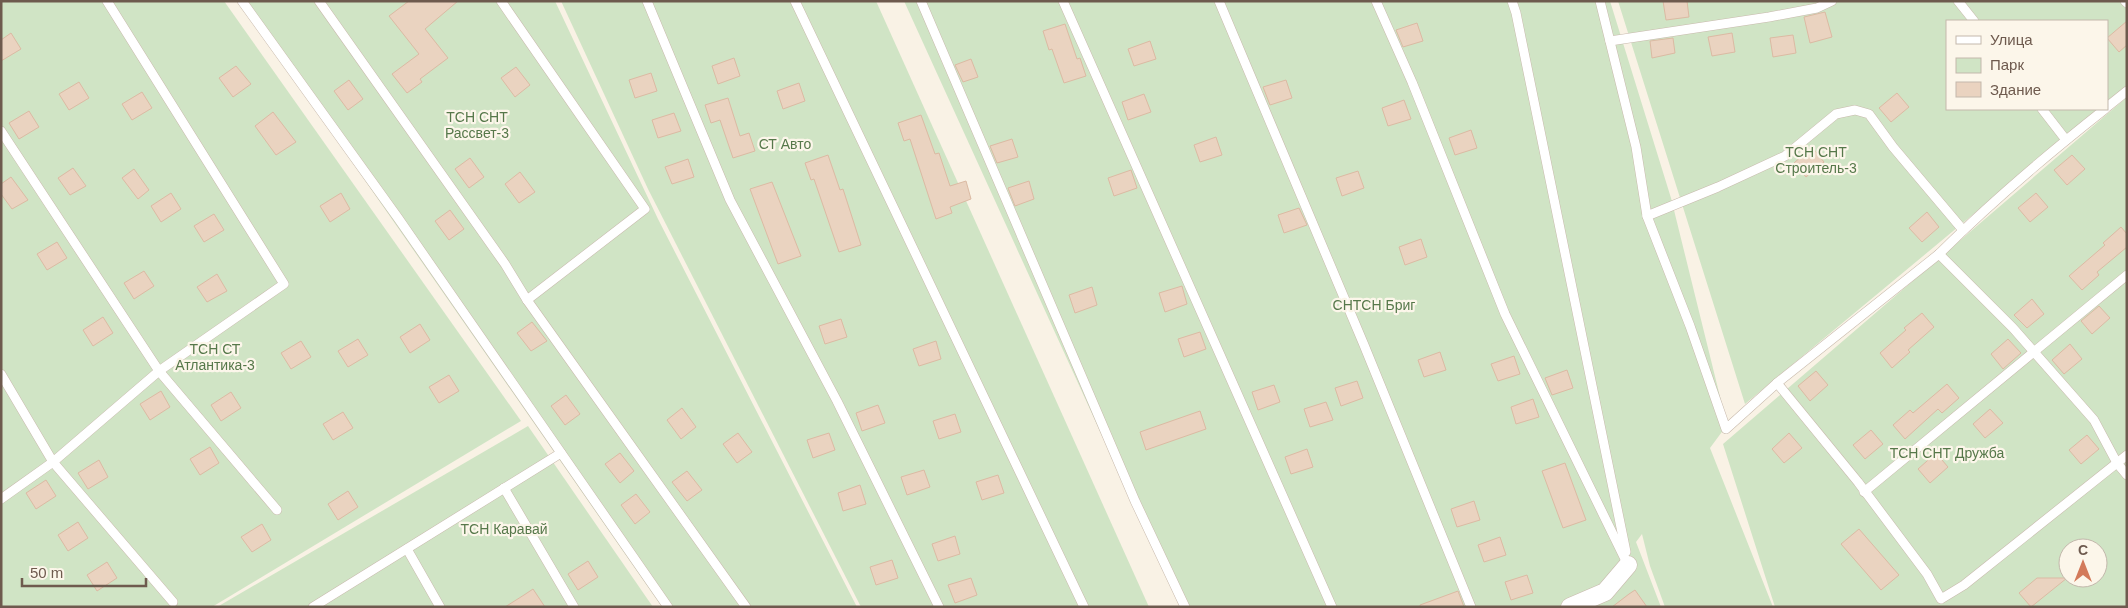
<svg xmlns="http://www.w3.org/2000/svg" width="2128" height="608" font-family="Helvetica,sans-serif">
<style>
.green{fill:#d0e4c5;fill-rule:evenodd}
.building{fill:#ead3c0;stroke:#dbbaa3}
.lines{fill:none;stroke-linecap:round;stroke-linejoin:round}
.service-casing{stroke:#c8baad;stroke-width:10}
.minor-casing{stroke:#c8baad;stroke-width:19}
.service{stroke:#fff;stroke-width:9}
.minor{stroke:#fff;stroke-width:18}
.labels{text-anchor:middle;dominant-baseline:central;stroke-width:4.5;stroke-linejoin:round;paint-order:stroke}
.park-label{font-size:14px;fill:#56784a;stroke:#fcf6ea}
</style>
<rect width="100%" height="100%" fill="#f9f2e5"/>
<!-- green -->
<g class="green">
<path d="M1,1H224L521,421L212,607H1Z"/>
<path d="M240,1H555L658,219L857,607H662Z"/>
<path d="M561,1H876L1149,607H861L648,189Z"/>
<path d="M904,1H1610L1671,198L1727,425L1710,448L1773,607H1665L1650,566L1642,534L1636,542L1661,607H1180Z"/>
<path d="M1618,1H2127V86L2107,103V21H1947V109H2100L1745,404Z"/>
<path d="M2127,97V607H1775L1723,444ZM2068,548H2098V578H2068Z"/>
<path d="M528,426L653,607H217Z"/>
</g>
<!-- building -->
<g class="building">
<path d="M409,1H458L425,29L448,58L420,79L422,82L407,93L392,74L419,54L389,16Z"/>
<path d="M1663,1H1687L1689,17L1666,20Z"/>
<path d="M1825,12L1832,37L1810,43L1804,17Z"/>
<path d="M2127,21V45L2119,52L2107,38Z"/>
<path d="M1417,23L1423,41L1403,47L1396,30Z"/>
<path d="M1065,24L1077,59L1080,58L1086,76L1064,83L1052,49L1049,50L1043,31Z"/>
<path d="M11,33L21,49L1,61V40Z"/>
<path d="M1732,33L1735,52L1712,56L1708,37Z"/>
<path d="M1793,35L1796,53L1773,57L1770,38Z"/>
<path d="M1673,38L1675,53L1652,58L1650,41Z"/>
<path d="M1150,41L1156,59L1134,66L1128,49Z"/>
<path d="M734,58L740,76L718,84L712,66Z"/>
<path d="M971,59L978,77L963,82L955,65Z"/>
<path d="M236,66L251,84L233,97L219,78Z"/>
<path d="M516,67L530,85L515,97L501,78Z"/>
<path d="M651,73L657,91L635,98L629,80Z"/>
<path d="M349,80L363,99L348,110L334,91Z"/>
<path d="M1286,80L1292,98L1270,105L1263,87Z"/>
<path d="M79,82L89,98L69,110L59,94Z"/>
<path d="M799,83L805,101L783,109L777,91Z"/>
<path d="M142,92L152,108L132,120L122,104Z"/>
<path d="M1897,93L1909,107L1891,122L1879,108Z"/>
<path d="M1144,94L1151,112L1128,120L1122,102Z"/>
<path d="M728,98L740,136L749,133L755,151L733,158L720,120L711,123L705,105Z"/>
<path d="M1404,100L1411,119L1388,126L1382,108Z"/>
<path d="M29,111L39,127L19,139L9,123Z"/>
<path d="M273,112L296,142L276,155L255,126Z"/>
<path d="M674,113L681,131L658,138L652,120Z"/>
<path d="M921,115L935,154L939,153L950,186L966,181L971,199L950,207L952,213L936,219L910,139L904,141L898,123Z"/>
<path d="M1471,130L1477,148L1455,155L1449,138Z"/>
<path d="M1216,137L1222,155L1200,162L1194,145Z"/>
<path d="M1012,139L1018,157L997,163L990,146Z"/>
<path d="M1812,147L1824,162L1806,177L1794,163Z"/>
<path d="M828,155L840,190L843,189L861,245L839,252L814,179L811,180L805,163Z"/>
<path d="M2072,155L2085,169L2067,185L2054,170Z"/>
<path d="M470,158L484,177L469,188L455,169Z"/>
<path d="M688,159L694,177L672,184L665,167Z"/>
<path d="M73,168L86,186L70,195L58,178Z"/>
<path d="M134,169L149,190L138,199L122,178Z"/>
<path d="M1131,170L1137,188L1114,196L1108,178Z"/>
<path d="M1358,171L1364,188L1342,196L1336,178Z"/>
<path d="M520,172L535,192L519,203L505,184Z"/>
<path d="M11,177L28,200L12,209L1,194V184Z"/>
<path d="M1029,181L1034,199L1015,206L1008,188Z"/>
<path d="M772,182L801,256L778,264L750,189Z"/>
<path d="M171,193L181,209L161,222L151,206Z"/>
<path d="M341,193L350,209L330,222L320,206Z"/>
<path d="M2036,193L2048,207L2030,222L2018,208Z"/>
<path d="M1299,208L1307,225L1284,233L1278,215Z"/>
<path d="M450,210L464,229L449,240L435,221Z"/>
<path d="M1927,212L1939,227L1922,242L1909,228Z"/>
<path d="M214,214L224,230L204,242L194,226Z"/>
<path d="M2121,227L2127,234V247L2097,272L2099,275L2082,290L2069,276L2105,245L2103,243Z"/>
<path d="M1421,239L1427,257L1405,265L1399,247Z"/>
<path d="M57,242L67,258L47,270L37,254Z"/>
<path d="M144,271L154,286L134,299L124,283Z"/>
<path d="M217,274L227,291L207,302L197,287Z"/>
<path d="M1182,286L1187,304L1165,312L1159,293Z"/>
<path d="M1092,287L1097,305L1075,313L1069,295Z"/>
<path d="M2032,299L2044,314L2027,328L2014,315Z"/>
<path d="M2099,306L2110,318L2092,334L2081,321Z"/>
<path d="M1922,313L1934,327L1908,350L1910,352L1892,368L1880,353L1906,330L1904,328Z"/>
<path d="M103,317L113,333L93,346L83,330Z"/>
<path d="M841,319L847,337L825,344L819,326Z"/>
<path d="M532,322L547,341L531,351L517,333Z"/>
<path d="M420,324L430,340L410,353L400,337Z"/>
<path d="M1200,332L1206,349L1184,357L1178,339Z"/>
<path d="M358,339L368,355L348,367L338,351Z"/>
<path d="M2008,339L2021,353L2003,369L1991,354Z"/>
<path d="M301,341L311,357L291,369L281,353Z"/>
<path d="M936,341L941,359L919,366L913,349Z"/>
<path d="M2070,344L2082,359L2064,374L2052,360Z"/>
<path d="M1440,352L1446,370L1424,377L1418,360Z"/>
<path d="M1514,356L1520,374L1498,381L1491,364Z"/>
<path d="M1567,370L1573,388L1552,395L1545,378Z"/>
<path d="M1816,371L1828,385L1810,401L1798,386Z"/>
<path d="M449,375L459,391L439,403L429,387Z"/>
<path d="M1357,381L1363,398L1341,406L1335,388Z"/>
<path d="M1947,384L1959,398L1942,413L1938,409L1905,439L1893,425L1910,410L1913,413Z"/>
<path d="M1274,385L1280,402L1258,410L1252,392Z"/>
<path d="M161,391L170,407L150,420L140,404Z"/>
<path d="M231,392L241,408L221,421L211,405Z"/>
<path d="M566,395L580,414L565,425L551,406Z"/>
<path d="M1533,399L1539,417L1516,424L1511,407Z"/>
<path d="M1326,402L1333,420L1310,427L1304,409Z"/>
<path d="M878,405L885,423L862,431L856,413Z"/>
<path d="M682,408L696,427L681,439L667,420Z"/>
<path d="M1990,409L2003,423L1985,438L1973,424Z"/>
<path d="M1200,411L1206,429L1146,450L1140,432Z"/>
<path d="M343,412L353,428L333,440L323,424Z"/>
<path d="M955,414L961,432L939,439L933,421Z"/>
<path d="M1871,430L1883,444L1865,459L1853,445Z"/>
<path d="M738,433L752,452L737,463L723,444Z"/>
<path d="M829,433L835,450L813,458L807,440Z"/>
<path d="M1789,433L1802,448L1784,463L1772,449Z"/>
<path d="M2087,435L2099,449L2081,464L2069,450Z"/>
<path d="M210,447L219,463L200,475L190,459Z"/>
<path d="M1307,449L1313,467L1291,474L1285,457Z"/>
<path d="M620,453L634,471L620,483L605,464Z"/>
<path d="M1936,453L1948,467L1930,483L1918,469Z"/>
<path d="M99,460L108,477L88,489L78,473Z"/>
<path d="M1565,463L1586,520L1563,528L1542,471Z"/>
<path d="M924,470L930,487L907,495L901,477Z"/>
<path d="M687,471L702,490L687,501L672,482Z"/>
<path d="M998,475L1004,493L982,500L976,482Z"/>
<path d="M46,480L56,496L36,509L26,493Z"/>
<path d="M860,485L866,504L843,511L838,493Z"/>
<path d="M348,491L358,507L338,520L328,504Z"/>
<path d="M636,494L650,512L635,524L621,505Z"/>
<path d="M1474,501L1480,520L1457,527L1451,509Z"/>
<path d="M78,522L88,538L68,551L58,535Z"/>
<path d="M262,524L271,540L252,552L241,537Z"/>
<path d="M1859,529L1899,575L1881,590L1841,544Z"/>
<path d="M955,536L960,554L938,561L932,544Z"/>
<path d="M1500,537L1506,555L1484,562L1478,545Z"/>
<path d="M892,560L898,578L876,585L870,567Z"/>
<path d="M588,561L598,577L578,590L568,574Z"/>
<path d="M107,562L117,578L97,591L87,575Z"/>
<path d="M1527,575L1533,593L1511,600L1505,582Z"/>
<path d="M971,578L977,595L955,603L948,585Z"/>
<path d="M2037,578H2067L2031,607L2019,593Z"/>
<path d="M533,589L545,607H505L524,595Z"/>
<path d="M1635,590L1647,607H1612L1629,594Z"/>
<path d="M1458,591L1464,607H1420V605Z"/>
</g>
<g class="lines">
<defs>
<g id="service">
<path d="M242,1L398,218L668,607"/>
<path d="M319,1L505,264L527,300L746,607"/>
<path d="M501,1L645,209L527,300"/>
<path d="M647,1L730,200L837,401L939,607"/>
<path d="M795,1L1084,607"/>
<path d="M921,1L1135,501L1185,607"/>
<path d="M1063,1L1332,607"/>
<path d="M1219,1L1364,345L1471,607"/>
<path d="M1376,1L1412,82L1505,314L1628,565"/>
<path d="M1512,1L1516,13L1626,552"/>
<path d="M1600,1L1636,147L1647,216L1690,326L1726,429L1777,383L1939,254C1991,202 2048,154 2105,109"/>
<path d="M1958,1L1974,21"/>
<path d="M2125,1L2127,3"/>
<path d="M1610,41L1769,17L1817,8L1832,1"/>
<path d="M2107,107L2127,91"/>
<path d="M2042,109L2066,140"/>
<path d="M1,131L159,371L277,510"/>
<path d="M1647,216L1718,187L1785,156L1836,114L1855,110L1869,114L1893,147L1963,230"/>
<path d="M1939,254L2013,328L2094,420L2117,463L2127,475"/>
<path d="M1,374L53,462L173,602"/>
<path d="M1777,383L1858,482L1927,574L1941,599L1964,585L2127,455"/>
<path d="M504,488L574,607"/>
<path d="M1864,492L2127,275"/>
<path d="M1,499L53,462L159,371L284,284L107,1"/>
<path d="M407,549L440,607"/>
<path d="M313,607L561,453"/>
</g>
<path id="minor" d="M1570,607L1605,592L1628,565"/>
</defs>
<!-- service casing -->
<use href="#service" class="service-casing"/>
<!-- minor casing -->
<use href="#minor" class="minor-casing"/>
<!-- service -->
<use href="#service" class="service"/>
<!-- minor -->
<use href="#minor" class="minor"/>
</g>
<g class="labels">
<!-- park labels -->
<g class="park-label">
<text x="477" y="117">ТСН СНТ<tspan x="477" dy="16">Рассвет-3</tspan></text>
<text x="785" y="144">СТ Авто</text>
<text x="1816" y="152">ТСН СНТ<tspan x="1816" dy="16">Строитель-3</tspan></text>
<text x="1374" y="305">СНТСН Бриг</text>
<text x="215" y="349">ТСН СТ<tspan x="215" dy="16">Атлантика-3</tspan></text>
<text x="1947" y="453">ТСН СНТ Дружба</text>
<text x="504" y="529">ТСН Каравай</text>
</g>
</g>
<!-- border -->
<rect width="2128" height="608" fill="none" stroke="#6e5a4e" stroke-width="5"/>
<!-- legend -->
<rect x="1946" y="20" width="162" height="90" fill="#fcf6ea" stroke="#c3b8ac"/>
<rect x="1956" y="36" width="25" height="8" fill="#ffffff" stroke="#c3b8ac"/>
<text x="1990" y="45" font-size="15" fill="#6e5a4e">Улица</text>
<rect x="1956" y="58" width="25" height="15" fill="#d0e4c5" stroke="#c3b8ac"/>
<text x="1990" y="70" font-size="15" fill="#6e5a4e">Парк</text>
<rect x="1956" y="82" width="25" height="15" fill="#ead3c0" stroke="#c3b8ac"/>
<text x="1990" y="95" font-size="15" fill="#6e5a4e">Здание</text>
<!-- north arrow -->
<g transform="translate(2083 563)"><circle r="24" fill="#fcf6ea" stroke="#c3b8ac"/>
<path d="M0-4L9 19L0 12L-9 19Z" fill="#d37a5a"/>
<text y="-8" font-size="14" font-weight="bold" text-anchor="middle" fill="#6e5a4e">С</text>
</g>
<!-- scale -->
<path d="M22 578v8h124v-8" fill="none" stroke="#6e5a4e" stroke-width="2.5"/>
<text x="30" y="578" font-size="15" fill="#6e5a4e" stroke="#fcf6ea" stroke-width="4" paint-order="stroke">50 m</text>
</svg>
